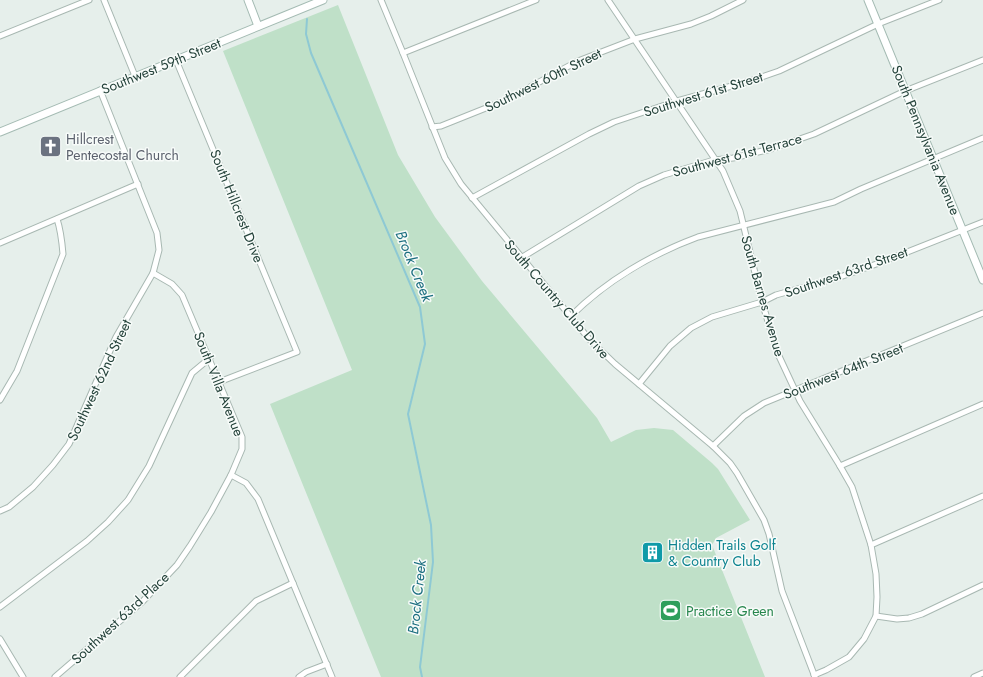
<svg xmlns="http://www.w3.org/2000/svg" width="983" height="677" font-family="Jost,sans-serif">
<style>
.green{fill:#bfe0c8}
.lines{fill:none;stroke-linecap:round;stroke-linejoin:round}
.stream{stroke:#8ec9d4;stroke-width:2}
.street-casing{stroke:#a8b8b2;stroke-width:7}
.secondary-casing{stroke:#a4bbb3;stroke-width:9}
.street{stroke:#fff;stroke-width:5}
.secondary{stroke:#fff;stroke-width:7}
.labels{text-anchor:middle;dominant-baseline:central;stroke-width:3;stroke-linejoin:round;paint-order:stroke}
.street-label{font-size:14px;fill:#24423a;stroke:#f7fbf9}
.worship-label{font-size:14px;fill:#5b616d;stroke:#f7fbf9;text-anchor:start}
.culture-label{font-size:14px;fill:#0d838f;stroke:#f7fbf9;text-anchor:start}
.leisure-label{font-size:14px;fill:#27864d;stroke:#f7fbf9;text-anchor:start}
.water-label{font-size:15px;font-style:italic;fill:#1c6f80;stroke:#f7fbf9}
</style>
<rect width="100%" height="100%" fill="#e6efeb"/>
<!-- green -->
<path class="green" d="M338,5L398,155L435,217L482,281L597,418L611,442L636,430L654,428L673,430L712,463L718,469L750,520L716,538L712,545L765,677H381L270,404L352,370L223,51Z"/>
<g class="lines">
<!-- stream -->
<path class="stream" d="M307,19L306,34L311,53L420,307L425,344L408,414L431,525L433,562L420,667L422,677"/>
<defs>
<g id="street">
<path d="M104,0L135,76"/>
<path d="M381,0L403,53L445,158L461,184L590,340L615,364L713,446L730,463L737,473L764,520L769,534L782,591L815,677"/>
<path d="M608,0L723,171L740,211L762,302L778,354L800,401L840,466L852,487L871,545L876,574L877,597L876,616L864,639L849,657L826,670L814,675"/>
<path d="M0,36L89,0"/>
<path d="M403,53L536,0"/>
<path d="M176,60L297,352L219,382"/>
<path d="M100,90L157,233L159,250L153,273L172,284L182,295L242,437V449L231,475L246,483L258,499L332,677"/>
<path d="M432,127L441,126L506,100L578,61L635,39L691,24L711,16L743,0"/>
<path d="M472,198L589,134L614,122L677,101L750,81L779,71L878,24L939,0"/>
<path d="M0,243L138,184"/>
<path d="M521,258L639,186L664,175L714,160L733,158L771,149L814,134L905,91L983,60"/>
<path d="M571,316C606,281 652,254 698,237L834,202L861,189L983,138"/>
<path d="M639,384L670,346L691,328L712,317L762,302L776,295L840,277L882,262L983,222"/>
<path d="M0,400L17,371L63,254C62,242 61,231 57,219"/>
<path d="M713,446L744,416L764,403L983,313"/>
<path d="M840,466L983,404"/>
<path d="M0,511L9,507L33,487L53,465L69,444L116,337L153,273"/>
<path d="M871,545L983,496"/>
<path d="M0,607L87,541L108,522L128,500L149,466L192,373L210,358"/>
<path d="M876,616L897,619L909,618L922,614L983,585"/>
<path d="M0,639L23,677"/>
<path d="M55,677L143,601L177,565L190,546L211,512L231,475"/>
<path d="M180,677L256,601L293,583"/>
<path d="M299,677L306,672L327,664"/>
<path d="M974,677L983,673"/>
</g>
<g id="secondary">
<path d="M248,0L258,26"/>
<path d="M868,0L983,280"/>
<path d="M0,132L323,0"/>
</g>
</defs>
<!-- street casing -->
<use href="#street" class="street-casing"/>
<!-- secondary casing -->
<use href="#secondary" class="secondary-casing"/>
<!-- street -->
<use href="#street" class="street"/>
<!-- secondary -->
<use href="#secondary" class="secondary"/>
</g>
<!-- icons -->
<defs>
<symbol id="church-square" viewBox="-11 -11 22 22"><rect x="-9" y="-9" width="18" height="18" rx="4" fill="#6b7280" stroke="#f7fbf9"/><path d="M-1.2-6h2.4v3.5h3.3v2.4h-3.3V6h-2.4V-.1h-3.3v-2.4h3.3Z" fill="#fff"/></symbol>
<symbol id="building-square" viewBox="-11 -11 22 22"><rect x="-9" y="-9" width="18" height="18" rx="4" fill="#0f9aa8" stroke="#f7fbf9"/><path d="M-4-6H4V6H1V3H-1V6H-4ZM-2.5-4.3h1.7v1.8h-1.7ZM.8-4.3h1.7v1.8H.8ZM-2.5-1h1.7V.8h-1.7ZM.8-1h1.7V.8H.8Z" fill="#fff"/></symbol>
<symbol id="stadium-square" viewBox="-11 -11 22 22"><rect x="-9" y="-9" width="18" height="18" rx="4" fill="#2e9e5b" stroke="#f7fbf9"/><path d="M0-5a6.5 5 0 1 0 0 10a6.5 5 0 1 0 0-10ZM-3.5-1.8h7v3.6h-7Z" fill="#fff"/></symbol>
</defs>
<g fill-rule="evenodd">
<use href="#church-square" x="38" y="134" width="25" height="25"/>
<use href="#building-square" x="640" y="540" width="25" height="25"/>
<use href="#stadium-square" x="658" y="598" width="25" height="25"/>
</g>
<g class="labels">
<!-- street labels -->
<g class="street-label">
<text transform="translate(161 66) rotate(-22)">Southwest 59th Street</text>
<text transform="translate(543 80) rotate(-26)">Southwest 60th Street</text>
<text transform="translate(703 94) rotate(-17)">Southwest 61st Street</text>
<text transform="translate(926 140) rotate(68)">South Pennsylvania Avenue</text>
<text transform="translate(737 155) rotate(-15)">Southwest 61st Terrace</text>
<text transform="translate(237 206) rotate(68)">South Hillcrest Drive</text>
<text transform="translate(846 272) rotate(-19)">Southwest 63rd Street</text>
<text transform="translate(763 296) rotate(74)">South Barnes Avenue</text>
<text transform="translate(557 299) rotate(49)">South Country Club Drive</text>
<text transform="translate(843 371) rotate(-22)">Southwest 64th Street</text>
<text transform="translate(99 380) rotate(-65)">Southwest 62nd Street</text>
<text transform="translate(219 384) rotate(68)">South Villa Avenue</text>
<text transform="translate(120 618) rotate(-43)">Southwest 63rd Place</text>
</g>
<!-- worship labels -->
<g class="worship-label">
<text x="66" y="139">Hillcrest<tspan x="66" dy="16">Pentecostal Church</tspan></text>
</g>
<!-- culture labels -->
<g class="culture-label">
<text x="668" y="545">Hidden Trails Golf<tspan x="668" dy="16">&amp; Country Club</tspan></text>
</g>
<!-- leisure labels -->
<g class="leisure-label">
<text x="686" y="611">Practice Green</text>
</g>
<!-- water labels -->
<g class="water-label">
<text transform="translate(414 266) rotate(68)">Brock Creek</text>
<text transform="translate(417 597) rotate(-84)">Brock Creek</text>
</g>
</g>
</svg>
